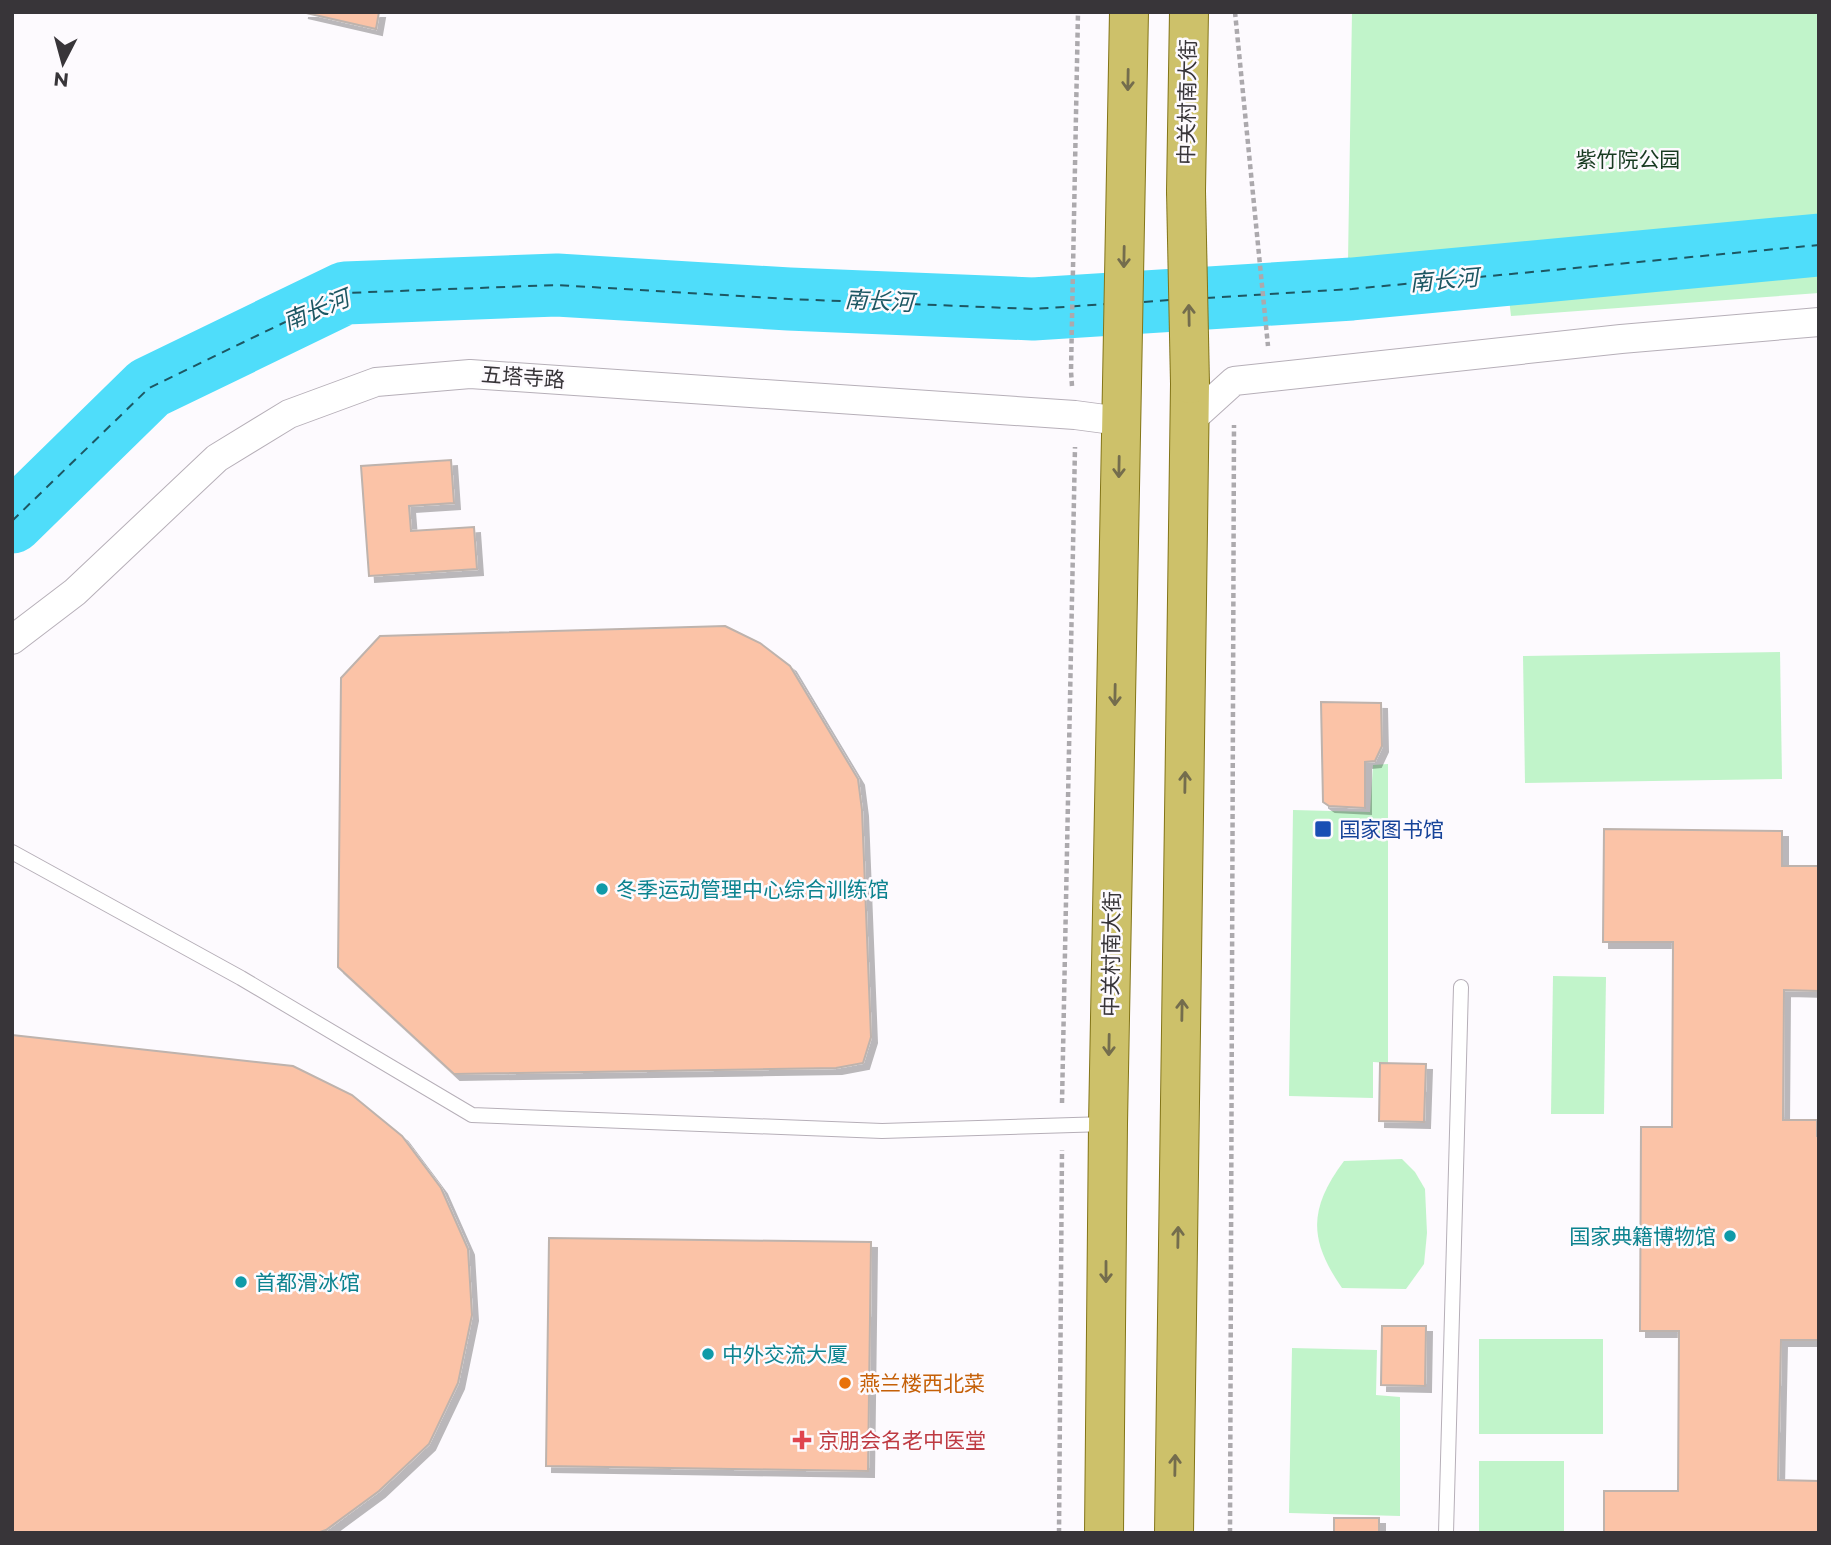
<svg xmlns="http://www.w3.org/2000/svg" width="1831" height="1545" font-family="Montserrat,'Noto Sans SC',sans-serif">
<style>
.green{fill:#c1f4ca}
.lines{fill:none;stroke-linecap:round;stroke-linejoin:round}
.river{stroke:#4fddfa;stroke-width:63}
.ferry{stroke:#1d5763;stroke-width:2;stroke-dasharray:9 7;stroke-linecap:butt}
.building{fill:#fbc3a7;stroke:#beb3ad;stroke-width:2;filter:url(#shadow)}
.service-casing{stroke:#b6afb8;stroke-width:16}
.minor-casing{stroke:#b6afb8;stroke-width:30}
.primary-casing{stroke:#837518;stroke-width:40}
.path{stroke:#aca9ad;stroke-width:4.5;stroke-dasharray:5 3.5;stroke-linecap:butt}
.service{stroke:#fff;stroke-width:14}
.minor{stroke:#fff;stroke-width:28}
.primary{stroke:#cdc16a;stroke-width:38}
.primary-bridge-casing{stroke:#837518;stroke-width:40;stroke-linecap:butt}
.primary-bridge{stroke:#cdc16a;stroke-width:38}
.oneway{stroke:#746d4d}
.transit-dot{fill:#1a4fb4;stroke:#fdfafe;stroke-width:2.5}
.culture-dot{fill:#0f9aa8;stroke:#fdfafe;stroke-width:2.5}
.food-dot{fill:#e8710a;stroke:#fdfafe;stroke-width:2.5}
.health-dot{fill:#e0444e;stroke:#fdfafe;stroke-width:2.5}
.labels{text-anchor:middle;dominant-baseline:central;stroke-width:5;stroke-linejoin:round;paint-order:stroke}
.street-label{font-size:21px;fill:#383539;stroke:#fdfafe}
.park-label{font-size:21px;fill:#173a20;stroke:#fdfafe}
.transit-label{font-size:21px;fill:#164399;stroke:#fdfafe;text-anchor:start}
.culture-label{font-size:21px;fill:#0d838f;stroke:#fdfafe;text-anchor:start}
.food-label{font-size:21px;fill:#c56008;stroke:#fdfafe;text-anchor:start}
.health-label{font-size:21px;fill:#be3a42;stroke:#fdfafe;text-anchor:start}
.water-label{font-size:23px;font-style:italic;fill:#1d5763;stroke:#fdfafe}
</style>
<defs>
<filter id="shadow"><feDropShadow dx="6" dy="6" stdDeviation="0" flood-color="#0004"/></filter>
</defs>
<rect width="100%" height="100%" fill="#fdfafe"/>
<!-- green -->
<g class="green">
<path d="M1352,12H1819V293L1511,316L1503,247L1348,261Z"/>
<path d="M1780,652L1782,779L1525,783L1523,656Z"/>
<path d="M1388,764V1063L1373,1062V1098L1289,1096L1293,810L1370,812L1373,765Z"/>
<path d="M1553,976L1606,977L1604,1114H1551Z"/>
<path d="M1402,1159L1415,1172L1425,1189L1427,1233L1424,1264L1406,1289L1342,1288C1308,1239 1309,1208 1344,1161Z"/>
<rect x="1479" y="1339" width="124" height="95"/>
<path d="M1292,1348L1377,1350L1376,1395L1400,1397V1516L1289,1513Z"/>
<rect x="1479" y="1461" width="85" height="72"/>
</g>
<g class="lines">
<!-- river -->
<path class="river" d="M12,522L149,388L345,293L557,285L789,299L1033,309L1352,289L1819,245"/>
<!-- ferry -->
<g class="ferry">
<path d="M1206,298L1352,289L1819,245"/>
<path d="M1144,302L1169,300"/>
<path d="M12,521L149,388L345,293L557,285L789,299L1033,309L1107,304"/>
</g>
</g>
<!-- building -->
<g class="building">
<path d="M302,12H379L376,29Z"/>
<path d="M451,460L454,503L409,506L411,531L474,527L477,569L369,576L361,466Z"/>
<path d="M725,626L760,643L790,666L858,779L862,810L871,1037L863,1063L836,1068L454,1074L338,967L341,678L380,636Z"/>
<path d="M1321,702L1381,703L1382,746L1375,761L1365,762V808L1329,806L1323,802Z"/>
<path d="M1604,829L1782,831V866H1819V991L1784,990L1783,1120H1817V1136H1819V1340H1781L1778,1480L1819,1481V1533H1604V1491H1678L1679,1331H1640L1641,1127H1672L1673,942H1603Z"/>
<path d="M12,1035L293,1066L352,1095L402,1136L441,1188L468,1249L472,1315L458,1383L429,1444L379,1491L326,1530L317,1533H12Z"/>
<path d="M1380,1063L1426,1064L1424,1122L1379,1121Z"/>
<path d="M549,1238L871,1242L868,1471L546,1466Z"/>
<path d="M1382,1326H1426L1425,1386L1381,1385Z"/>
<rect x="1334" y="1518" width="45" height="15"/>
</g>
<g class="lines">
<defs>
<g id="service">
<path d="M12,852L241,978L472,1115L882,1131L1106,1124"/>
<path d="M1446,1533L1461,987"/>
</g>
<g id="minor">
<path d="M1191,420L1234,381L1621,339L1819,322"/>
<path d="M12,640L75,592L217,458L289,414L376,382L470,374L1075,415L1120,421"/>
</g>
<g id="primary">
<path d="M1186,191L1189,12"/>
<path d="M1104,1533L1108,1124L1129,12"/>
<path d="M1174,1533L1190,384"/>
</g>
</defs>
<!-- service casing -->
<use href="#service" class="service-casing"/>
<!-- minor casing -->
<use href="#minor" class="minor-casing"/>
<!-- primary casing -->
<use href="#primary" class="primary-casing"/>
<!-- path -->
<g class="path">
<path d="M1235,12L1268,346"/>
<path d="M1072,386L1071,371L1078,12"/>
<path d="M1062,1103L1075,447"/>
<path d="M1059,1533L1062,1150"/>
<path d="M1230,1533L1234,425"/>
</g>
<!-- service -->
<use href="#service" class="service"/>
<!-- minor -->
<use href="#minor" class="minor"/>
<!-- primary -->
<use href="#primary" class="primary"/>
<defs>
<path id="primary-bridge" d="M1186,191L1190,384"/>
</defs>
<!-- primary-bridge casing -->
<use href="#primary-bridge" class="primary-bridge-casing"/>
<!-- primary-bridge -->
<use href="#primary-bridge" class="primary-bridge"/>
</g>
<!-- one-way arrows -->
<defs><path id="oneway-shaft" d="M-6 0H5M1.5-3L5.5 0L1.5 3" fill="none" stroke-width="1.6" stroke-linecap="round" stroke-linejoin="round" transform="scale(1.75)"/></defs>
<g class="oneway">
<use href="#oneway-shaft" transform="translate(1128 80) rotate(91)"/>
<use href="#oneway-shaft" transform="translate(1124 257) rotate(91)"/>
<use href="#oneway-shaft" transform="translate(1189 315) rotate(-91)"/>
<use href="#oneway-shaft" transform="translate(1119 467) rotate(91)"/>
<use href="#oneway-shaft" transform="translate(1115 695) rotate(91)"/>
<use href="#oneway-shaft" transform="translate(1185 782) rotate(-89)"/>
<use href="#oneway-shaft" transform="translate(1182 1010) rotate(-89)"/>
<use href="#oneway-shaft" transform="translate(1109 1045) rotate(91)"/>
<use href="#oneway-shaft" transform="translate(1178 1237) rotate(-89)"/>
<use href="#oneway-shaft" transform="translate(1106 1272) rotate(90)"/>
<use href="#oneway-shaft" transform="translate(1175 1465) rotate(-89)"/>
</g>
<!-- markers -->
<rect class="transit-dot" x="1314" y="820" width="18" height="18" rx="3.5"/>
<g class="culture-dot">
<circle cx="602" cy="889" r="7"/>
<circle cx="1730" cy="1236" r="7"/>
<circle cx="241" cy="1282" r="7"/>
<circle cx="708" cy="1354" r="7"/>
</g>
<circle class="food-dot" cx="845" cy="1383" r="7"/>
<path class="health-dot" d="M798.5 1429.5h7v7h7v7h-7v7h-7v-7h-7v-7h7z"/>
<g class="labels">
<!-- street labels -->
<g class="street-label">
<text transform="translate(1187 102) rotate(-89)">中关村南大街</text>
<text transform="translate(523 377) rotate(4)">五塔寺路</text>
<text transform="translate(1111 954) rotate(-89)">中关村南大街</text>
</g>
<!-- park labels -->
<g class="park-label">
<text x="1628" y="159">紫竹院公园</text>
</g>
<!-- transit labels -->
<g class="transit-label">
<text x="1339" y="829">国家图书馆</text>
</g>
<!-- culture labels -->
<g class="culture-label">
<text x="616" y="889">冬季运动管理中心综合训练馆</text>
<text x="1716" y="1236" text-anchor="end">国家典籍博物馆</text>
<text x="255" y="1282">首都滑冰馆</text>
<text x="722" y="1354">中外交流大厦</text>
</g>
<!-- food labels -->
<g class="food-label">
<text x="859" y="1383">燕兰楼西北菜</text>
</g>
<!-- health labels -->
<g class="health-label">
<text x="818" y="1440">京朋会名老中医堂</text>
</g>
<!-- water labels -->
<g class="water-label">
<text transform="translate(1444 280) rotate(-5)">南长河</text>
<text transform="translate(879 301) rotate(3)">南长河</text>
<text transform="translate(316 310) rotate(-22)">南长河</text>
</g>
</g>
<!-- border -->
<rect width="1831" height="1545" fill="none" stroke="#383539" stroke-width="28"/>
<!-- north arrow -->
<g transform="translate(63 63) rotate(186)" stroke="#fdfafe" stroke-width="5" paint-order="stroke">
<path d="M0-5L12 26L0 18L-12 26Z" fill="#383539"/>
<text y="-10" font-size="19" font-weight="bold" text-anchor="middle" fill="#383539">N</text>
</g>
</svg>
